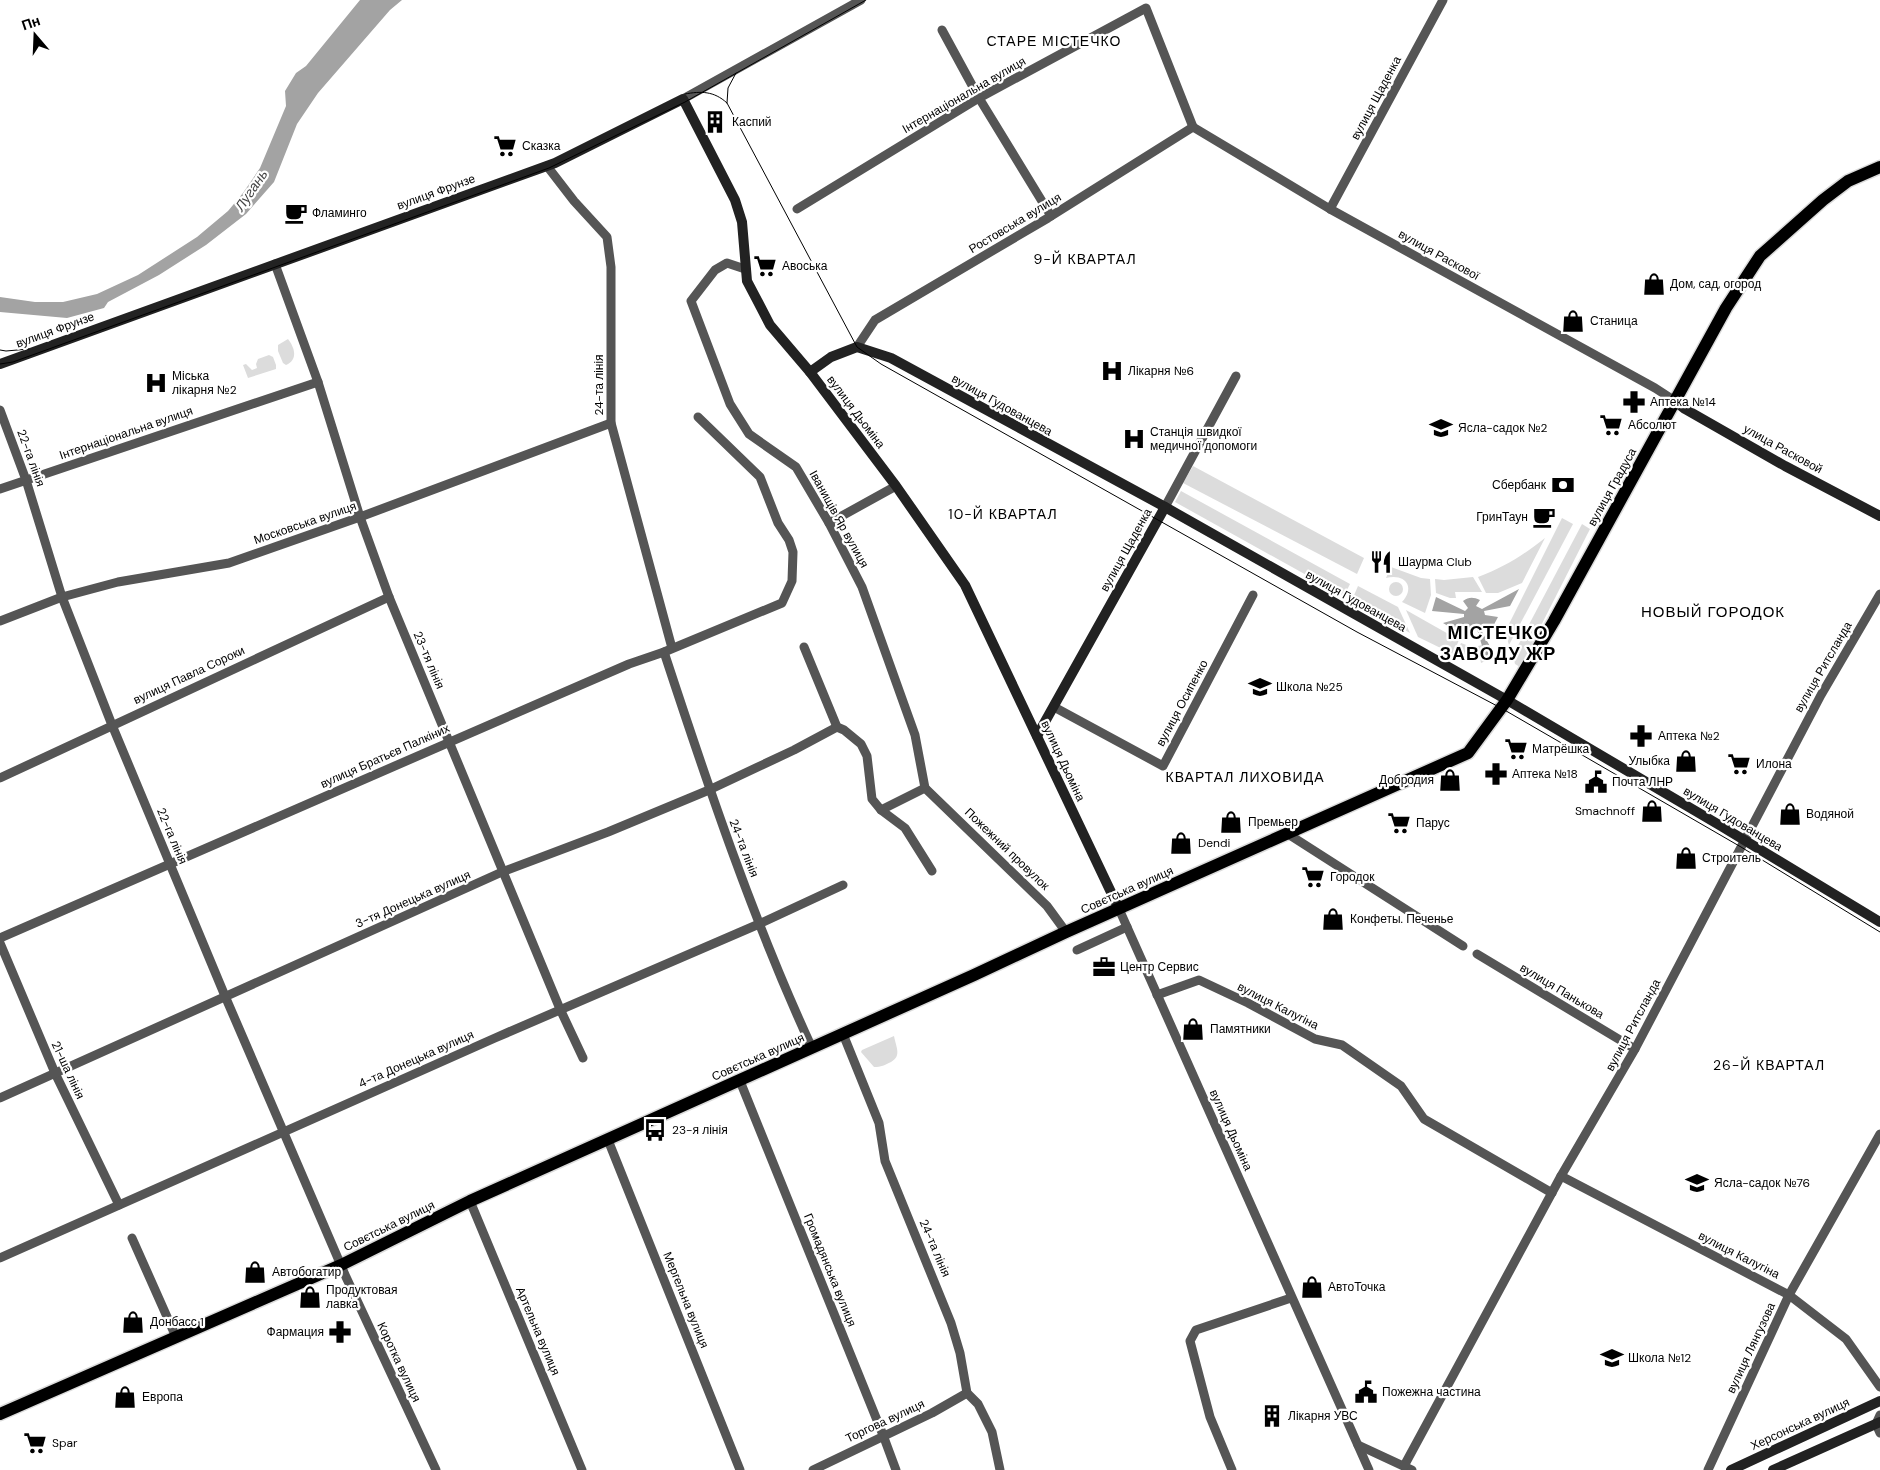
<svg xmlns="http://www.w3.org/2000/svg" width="1880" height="1470" font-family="'DM Sans',sans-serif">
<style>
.green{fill:#dcdcdc}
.water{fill:#a3a3a3}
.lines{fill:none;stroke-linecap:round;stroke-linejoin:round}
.primary-casing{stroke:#dbdbdb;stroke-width:15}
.street{stroke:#555;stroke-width:9}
.secondary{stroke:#222;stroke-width:10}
.primary{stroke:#000;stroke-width:12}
.tram{stroke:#000;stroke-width:1}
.labels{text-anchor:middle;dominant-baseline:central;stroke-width:4.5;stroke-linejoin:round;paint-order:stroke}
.street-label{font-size:12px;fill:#000;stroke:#fff}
.poi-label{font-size:12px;fill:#000;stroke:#fff;text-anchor:start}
.neighbourhood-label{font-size:14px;letter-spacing:1px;fill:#000;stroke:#fff}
.water-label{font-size:14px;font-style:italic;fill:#444;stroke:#fff}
.quarter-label{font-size:15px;letter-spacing:1px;fill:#000;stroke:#fff}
.district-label{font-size:18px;font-weight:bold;letter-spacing:1px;fill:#000;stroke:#fff}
</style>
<rect width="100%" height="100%" fill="#fff"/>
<!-- green -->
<g class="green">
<path d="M288,339C295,348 298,360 286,365L283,363L278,351V345Z"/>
<path d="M269,355L273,357L276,365V369L248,378L243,365L246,364L252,370L257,368L256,364L258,359Z"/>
<path d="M1193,466L1364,558L1357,574L1183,483Z"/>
<path d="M1181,491L1350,584L1344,596L1175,502Z"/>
<path d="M1562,518L1573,524L1509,645L1505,632Z"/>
<path d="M1582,524L1590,529L1520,667L1515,664L1513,655Z"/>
<path d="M1545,538L1522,583L1498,593H1486L1478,577C1505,567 1522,556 1545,538Z"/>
<path d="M1391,567L1421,578L1430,579L1431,595L1425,613L1402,602C1416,587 1405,573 1386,578Z"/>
<path d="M1473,577L1482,592H1455L1456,598H1450L1436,593L1435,579L1444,580Z"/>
<circle cx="1396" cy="589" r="7"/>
<path d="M1358,586L1398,607L1410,633L1352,600Z"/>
<path d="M1406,610L1459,640L1453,654L1418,637Z"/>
<path d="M1461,643L1469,646L1466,661L1455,656Z"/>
<path d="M1482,645L1485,656L1490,653L1492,658L1481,663L1478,646Z"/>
<path d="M894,1036C896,1047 902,1056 891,1062C885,1065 881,1067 874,1067L861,1052L862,1050Z"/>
</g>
<!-- water -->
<g class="water">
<path d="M360,0H402L390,10L318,93L297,124L274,182L246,214L206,245L159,275L108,302L104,308L67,318L0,312V297L35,302H63L97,294L138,275L197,237L228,211L243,193L260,168L286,106L285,91L296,73L306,66Z"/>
<path d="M1519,589L1510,606L1484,611L1485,615L1498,617L1490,632L1482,626L1480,628L1493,652L1485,656L1477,629L1470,630L1462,624L1455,630L1443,623L1464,617V614L1432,611L1436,597L1465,611L1468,608L1463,601C1469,597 1473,597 1480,600L1476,606L1482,609Z"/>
</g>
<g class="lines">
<defs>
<path id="primary" d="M0,1414L341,1265L470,1201L974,975L1066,932L1468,753L1507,700L1554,621L1726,308L1760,256L1823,200L1848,181L1880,167"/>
</defs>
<!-- primary casing -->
<use href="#primary" class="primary-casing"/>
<!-- street -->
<g class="street">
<path d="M942,30L979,98L1051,216"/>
<path d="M683,99L861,0"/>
<path d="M1193,127L1330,209L1655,388L1675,401"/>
<path d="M547,166L574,201L607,237L611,267V423L672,648"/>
<path d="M797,209L979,98L1146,8L1193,127"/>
<path d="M1330,209L1443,0"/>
<path d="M275,264L318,382L360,517L389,597L560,1009L583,1058"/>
<path d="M745,269L727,263L715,270L691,301L730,404L749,434L796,467L829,523L862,587L915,735L925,788"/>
<path d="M857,347L875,320L1048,218L1193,127"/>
<path d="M0,410L26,480L62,597L112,725L225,996L346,1277L436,1470"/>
<path d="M0,489L318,382"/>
<path d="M1165,507L1236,376"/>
<path d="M829,523L896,486"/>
<path d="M0,621L62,597L118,582L229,563L360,517L611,423"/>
<path d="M804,647L837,727L844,730L861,744L867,756L872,799L881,810L905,828L932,871"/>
<path d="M664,652C708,786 753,920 812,1048"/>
<path d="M1054,707L1163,766L1253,595"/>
<path d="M0,778L389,597"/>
<path d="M925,788L1047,906L1066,932"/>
<path d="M881,810L925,788"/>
<path d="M1288,834L1463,946"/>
<path d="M1119,909L1369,1470"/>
<path d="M0,938L629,664L664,652L782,603L792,581L793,552L789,540L778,523L760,477L698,417"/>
<path d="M0,943L55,1073L119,1205"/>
<path d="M1077,950L1127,927"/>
<path d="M1477,954L1635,1049"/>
<path d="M1157,995L1199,980L1248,1003L1315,1039L1342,1045L1401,1086L1424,1119L1552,1193"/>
<path d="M843,1034L879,1123L885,1161L951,1323L960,1353L967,1393L978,1404L992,1432L1000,1470"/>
<path d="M740,1081L883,1435L896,1470"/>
<path d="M0,1098L502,872L608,832L709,790L794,750L837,727"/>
<path d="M608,1140L740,1470"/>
<path d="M1561,1176L1789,1295L1846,1339L1880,1387"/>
<path d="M470,1201L582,1470"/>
<path d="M132,1238L176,1337"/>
<path d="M0,1258L495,1038L759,924L843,885"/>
<path d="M1880,1415L1876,1424L1880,1433"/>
<path d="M1358,1445L1412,1470"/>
<path d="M1404,1466L1561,1176L1635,1049L1821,695L1880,594"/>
<path d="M813,1470L932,1413L967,1393"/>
<path d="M1232,1470L1210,1417L1190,1341L1196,1330L1291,1298"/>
<path d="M1708,1470L1789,1295L1880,1134"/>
</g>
<!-- secondary -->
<g class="secondary">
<path d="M0,364L555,163L683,99L735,200L742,222L747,281L757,300L770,325L810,372L896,486L965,585L1119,909"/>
<path d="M810,372L831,357L857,347L891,358L1165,507L1507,700L1721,826L1880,922"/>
<path d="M1675,401L1685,409L1785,466L1880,516"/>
<path d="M1037,736L1165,507"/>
<path d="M1731,1470L1880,1401"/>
<path d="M1773,1470L1880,1422"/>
</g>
<!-- primary -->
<use href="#primary" class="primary"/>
<!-- tram -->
<g class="tram">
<path d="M685,94C701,91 714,91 727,103L857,347L881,364L1357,632L1501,708L1741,847L1880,932"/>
<path d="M727,103L728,88L736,73"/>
<path d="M0,350L6,351L29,349"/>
<path d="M0,364L13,362L549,168L685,102L866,0"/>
</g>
</g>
<!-- icons -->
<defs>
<symbol id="building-bare" viewBox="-9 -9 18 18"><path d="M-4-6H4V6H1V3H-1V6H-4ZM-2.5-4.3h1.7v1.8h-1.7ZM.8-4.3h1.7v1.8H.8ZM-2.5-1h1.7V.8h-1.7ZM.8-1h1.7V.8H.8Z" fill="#000" stroke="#fff" stroke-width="2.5" paint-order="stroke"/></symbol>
<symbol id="supermarket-bare" viewBox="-9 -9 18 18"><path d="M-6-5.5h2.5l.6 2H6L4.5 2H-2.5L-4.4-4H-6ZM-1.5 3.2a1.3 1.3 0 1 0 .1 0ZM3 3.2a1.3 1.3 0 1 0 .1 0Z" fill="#000" stroke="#fff" stroke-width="2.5" paint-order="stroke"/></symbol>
<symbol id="cafe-bare" viewBox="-9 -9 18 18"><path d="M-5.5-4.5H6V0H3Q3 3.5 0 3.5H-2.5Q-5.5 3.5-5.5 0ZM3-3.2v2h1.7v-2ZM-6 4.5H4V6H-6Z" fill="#000" stroke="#fff" stroke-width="2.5" paint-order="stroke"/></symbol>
<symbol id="shop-bare" viewBox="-9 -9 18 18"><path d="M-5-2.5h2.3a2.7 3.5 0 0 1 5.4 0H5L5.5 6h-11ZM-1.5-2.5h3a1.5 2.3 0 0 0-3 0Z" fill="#000" stroke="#fff" stroke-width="2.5" paint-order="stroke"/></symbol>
<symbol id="hospital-bare" viewBox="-9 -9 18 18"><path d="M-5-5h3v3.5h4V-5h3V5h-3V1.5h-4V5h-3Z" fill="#000" stroke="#fff" stroke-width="2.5" paint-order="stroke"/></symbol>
<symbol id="pharmacy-bare" viewBox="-9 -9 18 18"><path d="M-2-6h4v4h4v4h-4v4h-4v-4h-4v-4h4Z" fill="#000" stroke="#fff" stroke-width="2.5" paint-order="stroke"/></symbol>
<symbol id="school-bare" viewBox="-9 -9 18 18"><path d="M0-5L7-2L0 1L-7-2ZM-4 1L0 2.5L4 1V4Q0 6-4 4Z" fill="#000" stroke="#fff" stroke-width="2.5" paint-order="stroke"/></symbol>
<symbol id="bank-bare" viewBox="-9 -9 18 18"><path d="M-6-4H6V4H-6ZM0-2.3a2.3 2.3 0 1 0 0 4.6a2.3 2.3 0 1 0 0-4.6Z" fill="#000" stroke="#fff" stroke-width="2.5" paint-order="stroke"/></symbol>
<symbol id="restaurant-bare" viewBox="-9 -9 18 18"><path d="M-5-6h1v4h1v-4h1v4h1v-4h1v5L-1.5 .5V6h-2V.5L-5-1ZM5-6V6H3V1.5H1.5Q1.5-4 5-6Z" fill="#000" stroke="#fff" stroke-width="2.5" paint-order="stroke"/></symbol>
<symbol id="civic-bare" viewBox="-9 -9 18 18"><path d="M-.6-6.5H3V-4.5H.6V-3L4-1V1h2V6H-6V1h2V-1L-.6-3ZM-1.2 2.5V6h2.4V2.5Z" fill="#000" stroke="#fff" stroke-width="2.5" paint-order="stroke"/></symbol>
<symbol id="office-bare" viewBox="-9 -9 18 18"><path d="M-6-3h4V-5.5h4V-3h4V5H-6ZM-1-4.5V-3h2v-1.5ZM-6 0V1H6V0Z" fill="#000" stroke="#fff" stroke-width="2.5" paint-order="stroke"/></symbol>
<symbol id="bus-bare" viewBox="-9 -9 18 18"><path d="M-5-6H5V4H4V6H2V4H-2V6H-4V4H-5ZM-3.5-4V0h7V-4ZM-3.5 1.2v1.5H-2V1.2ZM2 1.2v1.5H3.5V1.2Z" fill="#000" stroke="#fff" stroke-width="2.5" paint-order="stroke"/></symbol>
</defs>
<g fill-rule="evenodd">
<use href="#building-bare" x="699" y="106" width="32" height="32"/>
<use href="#supermarket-bare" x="489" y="130" width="32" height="32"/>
<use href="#cafe-bare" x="280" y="197" width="32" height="32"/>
<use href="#supermarket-bare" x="749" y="250" width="32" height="32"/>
<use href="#shop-bare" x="1638" y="268" width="32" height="32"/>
<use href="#shop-bare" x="1557" y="305" width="32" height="32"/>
<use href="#hospital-bare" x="1096" y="355" width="32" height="32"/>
<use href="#hospital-bare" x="140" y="367" width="32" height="32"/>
<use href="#pharmacy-bare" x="1618" y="386" width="32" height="32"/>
<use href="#supermarket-bare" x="1595" y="409" width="32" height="32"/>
<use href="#school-bare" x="1425" y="412" width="32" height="32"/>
<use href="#hospital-bare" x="1118" y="423" width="32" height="32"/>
<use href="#bank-bare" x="1547" y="469" width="32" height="32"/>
<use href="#cafe-bare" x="1528" y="501" width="32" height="32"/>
<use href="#restaurant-bare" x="1365" y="546" width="32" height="32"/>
<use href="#school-bare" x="1244" y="671" width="32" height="32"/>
<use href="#pharmacy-bare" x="1625" y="720" width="32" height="32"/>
<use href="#supermarket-bare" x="1500" y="733" width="32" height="32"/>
<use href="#shop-bare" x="1670" y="745" width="32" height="32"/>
<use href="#supermarket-bare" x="1723" y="748" width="32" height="32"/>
<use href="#pharmacy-bare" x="1480" y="758" width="32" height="32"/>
<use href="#shop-bare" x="1434" y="764" width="32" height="32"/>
<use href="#civic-bare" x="1580" y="766" width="32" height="32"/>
<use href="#shop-bare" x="1636" y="795" width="32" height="32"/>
<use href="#shop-bare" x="1774" y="798" width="32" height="32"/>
<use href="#shop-bare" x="1215" y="806" width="32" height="32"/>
<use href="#supermarket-bare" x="1383" y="807" width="32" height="32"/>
<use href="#shop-bare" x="1165" y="827" width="32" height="32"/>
<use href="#shop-bare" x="1670" y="842" width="32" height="32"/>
<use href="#supermarket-bare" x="1297" y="861" width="32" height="32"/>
<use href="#shop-bare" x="1317" y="903" width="32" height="32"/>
<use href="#office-bare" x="1088" y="951" width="32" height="32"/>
<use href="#shop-bare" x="1177" y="1013" width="32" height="32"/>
<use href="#bus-bare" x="639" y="1114" width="32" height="32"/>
<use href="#school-bare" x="1681" y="1167" width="32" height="32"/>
<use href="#shop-bare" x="239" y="1256" width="32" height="32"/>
<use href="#shop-bare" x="1296" y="1271" width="32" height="32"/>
<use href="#shop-bare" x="294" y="1281" width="32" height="32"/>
<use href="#shop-bare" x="117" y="1306" width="32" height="32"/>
<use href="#pharmacy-bare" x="324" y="1316" width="32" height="32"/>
<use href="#school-bare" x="1596" y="1342" width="32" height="32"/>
<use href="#civic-bare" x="1350" y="1376" width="32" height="32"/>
<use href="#shop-bare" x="109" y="1381" width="32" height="32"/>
<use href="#building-bare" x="1256" y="1400" width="32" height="32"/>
<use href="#supermarket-bare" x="19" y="1427" width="32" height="32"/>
</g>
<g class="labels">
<!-- street labels -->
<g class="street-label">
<text transform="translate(964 95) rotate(-30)">Інтернаціональна вулиця</text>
<text transform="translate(1376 98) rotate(-62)">вулиця Щаденка</text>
<text transform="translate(436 192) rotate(-20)">вулиця Фрунзе</text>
<text transform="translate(1015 223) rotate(-31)">Ростовська вулиця</text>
<text transform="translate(1439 255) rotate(29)">вулиця Раскової</text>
<text transform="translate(55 330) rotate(-20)">вулиця Фрунзе</text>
<text transform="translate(599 385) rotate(-90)">24-та лінія</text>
<text transform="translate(1002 405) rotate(29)">вулиця Гудованцева</text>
<text transform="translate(856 412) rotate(53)">вулиця Дьоміна</text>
<text transform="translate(126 433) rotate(-19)">Інтернаціональна вулиця</text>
<text transform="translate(1783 449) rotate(29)">улица Расковой</text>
<text transform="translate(31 458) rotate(70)">22-га лінія</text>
<text transform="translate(1612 487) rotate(-61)">вулиця Градуса</text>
<text transform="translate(839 519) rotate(61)">Іванищів Яр вулиця</text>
<text transform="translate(305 523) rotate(-19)">Московська вулиця</text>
<text transform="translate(1126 550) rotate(-61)">вулиця Щаденка</text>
<text transform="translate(1356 601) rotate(29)">вулиця Гудованцева</text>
<text transform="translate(429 660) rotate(67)">23-тя лінія</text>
<text transform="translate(1823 667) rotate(-60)">вулиця Ритсланда</text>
<text transform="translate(189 675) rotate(-25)">вулиця Павла Сороки</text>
<text transform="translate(1182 703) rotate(-62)">вулиця Осипенко</text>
<text transform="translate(385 756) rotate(-24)">вулиця Братьєв Палкіних</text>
<text transform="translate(1063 761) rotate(65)">вулиця Дьоміна</text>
<text transform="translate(1733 819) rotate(31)">вулиця Гудованцева</text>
<text transform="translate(172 836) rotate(67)">22-га лінія</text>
<text transform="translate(744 848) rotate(69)">24-та лінія</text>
<text transform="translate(1007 849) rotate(44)">Пожежний провулок</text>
<text transform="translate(1127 890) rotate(-24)">Совєтська вулиця</text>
<text transform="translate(413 899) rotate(-24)">3-тя Донецька вулиця</text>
<text transform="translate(1562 991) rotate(31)">вулиця Панькова</text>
<text transform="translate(1278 1006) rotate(27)">вулиця Калугіна</text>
<text transform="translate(1633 1025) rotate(-62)">вулиця Ритсланда</text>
<text transform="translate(758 1057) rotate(-24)">Совєтська вулиця</text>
<text transform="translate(416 1059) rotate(-24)">4-та Донецька вулиця</text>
<text transform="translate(68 1070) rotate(65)">21-ша лінія</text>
<text transform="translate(1231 1130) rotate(66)">вулиця Дьоміна</text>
<text transform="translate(389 1226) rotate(-26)">Совєтська вулиця</text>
<text transform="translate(935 1248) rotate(67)">24-та лінія</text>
<text transform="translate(1739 1255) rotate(27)">вулиця Калугіна</text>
<text transform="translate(830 1270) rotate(68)">Громадянська вулиця</text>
<text transform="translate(686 1300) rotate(68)">Мергельна вулиця</text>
<text transform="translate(538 1331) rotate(67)">Артельна вулиця</text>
<text transform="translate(1751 1348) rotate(-65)">вулиця Лянгузова</text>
<text transform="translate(399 1362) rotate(65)">Коротка вулиця</text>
<text transform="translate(885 1421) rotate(-25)">Торгова вулиця</text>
<text transform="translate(1800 1424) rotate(-25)">Херсонська вулиця</text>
</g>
<!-- poi labels -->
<g class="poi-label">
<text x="732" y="122">Каспий</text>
<text x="522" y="146">Сказка</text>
<text x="312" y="213">Фламинго</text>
<text x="782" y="266">Авоська</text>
<text x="1670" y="284">Дом, сад, огород</text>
<text x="1590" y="321">Станица</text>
<text x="1128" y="371">Лікарня №6</text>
<text x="172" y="376">Міська<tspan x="172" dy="14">лікарня №2</tspan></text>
<text x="1650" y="402">Аптека №14</text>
<text x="1628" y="425">Абсолют</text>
<text x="1458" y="428">Ясла-садок №2</text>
<text x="1150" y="432">Станція швидкої<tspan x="1150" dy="14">медичної допомоги</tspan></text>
<text x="1546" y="485" text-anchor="end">Сбербанк</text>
<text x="1528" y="517" text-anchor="end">ГринТаун</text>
<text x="1398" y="562">Шаурма Club</text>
<text x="1276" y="687">Школа №25</text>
<text x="1658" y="736">Аптека №2</text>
<text x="1532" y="749">Матрёшка</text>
<text x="1670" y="761" text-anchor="end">Улыбка</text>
<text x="1756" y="764">Илона</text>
<text x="1512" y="774">Аптека №18</text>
<text x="1434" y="780" text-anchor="end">Добродия</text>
<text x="1612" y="782">Почта ЛНР</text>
<text x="1635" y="811" text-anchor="end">Smachnoff</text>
<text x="1806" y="814">Водяной</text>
<text x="1248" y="822">Премьер</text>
<text x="1416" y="823">Парус</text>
<text x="1198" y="843">Dendi</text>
<text x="1702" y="858">Строитель</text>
<text x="1330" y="877">Городок</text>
<text x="1350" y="919">Конфеты. Печенье</text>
<text x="1120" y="967">Центр Сервис</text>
<text x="1210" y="1029">Памятники</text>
<text x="672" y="1130">23-я лінія</text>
<text x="1714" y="1183">Ясла-садок №76</text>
<text x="272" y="1272">Автобогатир</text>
<text x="1328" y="1287">АвтоТочка</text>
<text x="326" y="1290">Продуктовая<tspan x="326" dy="14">лавка</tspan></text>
<text x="150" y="1322">Донбасс 1</text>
<text x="324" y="1332" text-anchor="end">Фармация</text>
<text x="1628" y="1358">Школа №12</text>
<text x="1382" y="1392">Пожежна частина</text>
<text x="142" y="1397">Европа</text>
<text x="1288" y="1416">Лікарня УВС</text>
<text x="52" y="1443">Spar</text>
</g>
<!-- neighbourhood labels -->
<g class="neighbourhood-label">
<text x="1054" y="41">СТАРЕ МІСТЕЧКО</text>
<text x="1085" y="259">9-Й КВАРТАЛ</text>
<text x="1003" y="514">10-Й КВАРТАЛ</text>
<text x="1245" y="777">КВАРТАЛ ЛИХОВИДА</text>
<text x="1769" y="1065">26-Й КВАРТАЛ</text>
</g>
<!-- water labels -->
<g class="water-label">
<text transform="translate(251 190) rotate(-56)">Лугань</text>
</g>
<!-- quarter labels -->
<g class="quarter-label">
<text x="1713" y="612">НОВЫЙ ГОРОДОК</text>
</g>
<!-- district labels -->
<g class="district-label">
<text x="1498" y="633">МІСТЕЧКО<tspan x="1498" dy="21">ЗАВОДУ ЖР</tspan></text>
</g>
</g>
<!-- north arrow -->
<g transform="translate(35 35) rotate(341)" stroke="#ffffff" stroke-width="4" paint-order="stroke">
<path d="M0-4L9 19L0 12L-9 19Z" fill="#000000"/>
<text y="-8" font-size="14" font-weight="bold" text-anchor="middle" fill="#000000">Пн</text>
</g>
</svg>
